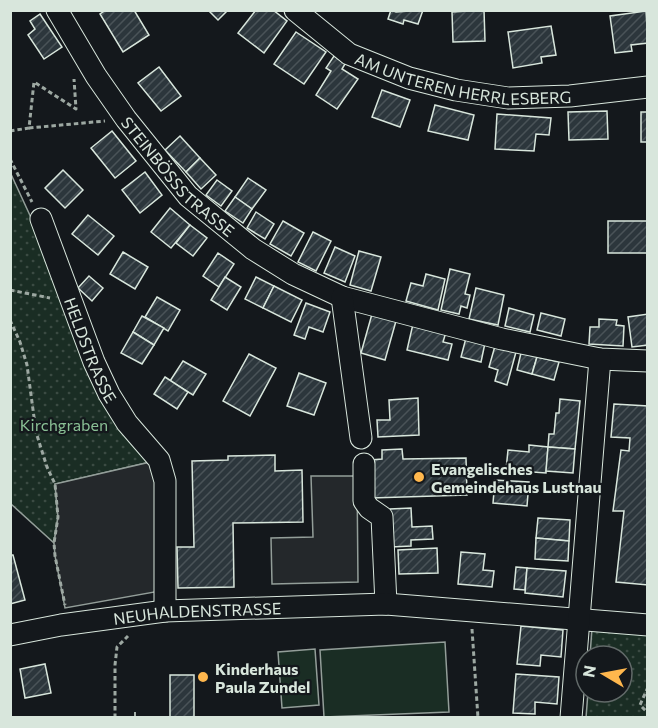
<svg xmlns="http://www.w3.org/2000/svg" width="658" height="728" font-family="Commissioner,sans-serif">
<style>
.grass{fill:url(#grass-dots);stroke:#939e99;stroke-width:1.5}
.pitch{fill:#1a2d24;stroke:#939e99;stroke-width:1.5}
.parking{fill:#24282b;stroke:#939e99;stroke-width:1.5}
.building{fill:url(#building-hatch);stroke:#d8e6dc;stroke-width:1.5}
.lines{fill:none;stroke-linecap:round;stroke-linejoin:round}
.minor-casing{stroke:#d8e6dc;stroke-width:23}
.path{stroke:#9da8a2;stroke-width:3;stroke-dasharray:4.5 3;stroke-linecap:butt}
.minor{stroke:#14181c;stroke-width:21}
.fence{stroke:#d8e6dc;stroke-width:1.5;stroke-dasharray:8 3;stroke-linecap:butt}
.poi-dot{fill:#ffb74d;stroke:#14181c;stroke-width:2}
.labels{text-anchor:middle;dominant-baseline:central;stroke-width:4.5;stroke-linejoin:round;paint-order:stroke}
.street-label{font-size:16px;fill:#d8e6dc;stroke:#14181c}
.park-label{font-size:16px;fill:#8ac095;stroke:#14181c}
.poi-label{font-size:16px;font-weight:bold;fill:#d8e6dc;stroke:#14181c;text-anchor:start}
</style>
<defs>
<pattern id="grass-dots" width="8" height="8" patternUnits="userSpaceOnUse" patternTransform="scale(1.5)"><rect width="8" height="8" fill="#1a2d24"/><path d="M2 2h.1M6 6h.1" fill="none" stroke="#3b4b43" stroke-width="1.8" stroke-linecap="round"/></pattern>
<pattern id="building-hatch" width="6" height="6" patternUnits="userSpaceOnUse" patternTransform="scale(1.5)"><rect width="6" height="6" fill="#2c363c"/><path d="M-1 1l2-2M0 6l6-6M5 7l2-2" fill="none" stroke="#4a5358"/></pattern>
</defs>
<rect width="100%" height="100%" fill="#14181c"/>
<!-- grass -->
<g class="grass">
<path d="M10,172L80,324L159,460L55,484L58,517L54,543L11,504Z"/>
<path d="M592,628L647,632V717L586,718L588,692H622V656H590Z"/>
</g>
<!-- pitch -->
<g class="pitch">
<path d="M445,642L449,712L324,717L320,650Z"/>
<path d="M315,649L319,705L282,708L278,652Z"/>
</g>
<!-- parking -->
<g class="parking">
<path d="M159,460L166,590L65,608L55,556L54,543L58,517L55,484Z"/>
<path d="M311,476H357L358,582L272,584L271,538L313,537Z"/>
</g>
<!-- building -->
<g class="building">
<path d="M106,10H134L149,35L123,52L100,14Z"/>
<path d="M208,10H228L218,20Z"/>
<path d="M256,10H273L287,21L264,53L238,33Z"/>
<path d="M391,10L396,12L423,10L418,24L404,20L403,24L388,19Z"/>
<path d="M484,10L485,41L453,42L452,12Z"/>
<path d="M646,11L648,43L631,45L632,51L615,53L610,16Z"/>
<path d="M40,14L62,47L44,59L28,35L35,29L30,21Z"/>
<path d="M551,26L556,55L541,57L542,63L513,68L508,32Z"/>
<path d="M296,32L326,52L304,84L274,64Z"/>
<path d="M334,56L345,64L342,69L358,79L337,109L316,95L331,71L326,68Z"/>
<path d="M159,67L181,96L161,111L138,83Z"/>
<path d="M382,90L410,100L400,127L372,117Z"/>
<path d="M435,105L474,115L468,140L428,131Z"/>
<path d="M607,111L608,139L569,140L568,112Z"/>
<rect x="641" y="112" width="7" height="30"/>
<path d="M497,114L551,118L549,135L536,134L534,151L495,149Z"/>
<path d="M112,131L136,161L115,178L91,148Z"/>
<path d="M180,136L200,158L186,172L165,150Z"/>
<path d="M200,158L216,175L201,189L186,172Z"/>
<path d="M63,170L83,190L65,208L45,188Z"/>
<path d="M145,172L162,195L140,213L122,190Z"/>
<path d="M248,178L266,190L252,209L235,197Z"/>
<path d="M217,180L232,191L221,206L206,195Z"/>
<path d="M235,197L252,209L243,223L225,211Z"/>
<path d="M170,208L190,225L171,248L151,232Z"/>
<path d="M256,212L274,224L265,239L247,228Z"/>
<path d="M88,215L114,236L98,255L72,234Z"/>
<path d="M283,221L304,233L291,256L270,244Z"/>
<rect x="608" y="221" width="40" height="32"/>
<path d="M190,225L207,238L193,256L176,243Z"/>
<path d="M313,232L331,241L316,271L298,262Z"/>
<path d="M335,247L355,256L345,282L324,273Z"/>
<path d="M359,251L381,257L371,291L350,285Z"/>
<path d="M123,252L148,267L135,289L110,274Z"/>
<path d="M218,253L234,264L219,287L203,276Z"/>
<path d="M450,269L470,274L465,294L470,295L467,308L461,306L459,314L441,310Z"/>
<path d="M426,274L445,279L438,310L406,301L411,283L423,286Z"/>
<path d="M89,276L103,288L92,301L78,288Z"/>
<path d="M225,277L241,287L227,310L211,300Z"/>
<path d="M256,277L274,286L263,308L245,299Z"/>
<path d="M274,286L302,300L291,322L263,308Z"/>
<path d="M476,288L504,295L498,325L469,319Z"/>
<path d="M157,297L180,310L168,331L145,317Z"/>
<path d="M306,303L330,312L323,332L309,327L305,339L294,335Z"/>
<path d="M509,308L534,315L530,332L505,326Z"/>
<path d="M541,313L565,319L561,336L537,330Z"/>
<path d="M372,314L396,321L385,360L361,353Z"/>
<path d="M648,314V345L632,347L628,317Z"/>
<path d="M142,316L164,328L154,345L133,332Z"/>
<path d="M599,319L617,320L616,325L624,326L623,346L589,344L590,327H599Z"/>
<path d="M413,324L446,332L443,342L452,344L448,360L407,350Z"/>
<path d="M133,332L154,345L142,364L121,353Z"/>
<path d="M466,338L485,343L481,362L461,357Z"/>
<path d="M495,346L516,352L507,385L495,381L498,370L489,367Z"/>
<path d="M521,353L537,357L532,374L517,370Z"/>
<path d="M249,354L276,368L250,416L223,401Z"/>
<path d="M537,357L559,362L554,380L532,374Z"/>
<path d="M183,361L206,374L193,395L170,381Z"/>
<path d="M299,373L326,383L314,415L287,406Z"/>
<path d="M165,377L188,392L177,409L154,394Z"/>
<path d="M418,398L419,435L378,437L377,420H390L389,400Z"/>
<path d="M560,399L580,401L575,449L548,447L549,434H554L556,413H559Z"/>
<path d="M614,404L648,406V585L616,582L624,511H613L621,450L629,451L630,438L611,437Z"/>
<path d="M529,445L548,447L546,473L506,470L508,450L529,452Z"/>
<path d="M548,447L575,449L573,473L546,471Z"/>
<path d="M402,449L403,459L466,458L467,495L371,498V460L382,459V450Z"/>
<path d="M275,455V471L302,470L303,522L233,523L234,587L178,588L177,547H194L192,461L228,460V456Z"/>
<path d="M495,480L529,482L527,506L493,503Z"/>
<path d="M411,508L412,527L432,526L433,539L411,540V546L391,547L390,509Z"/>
<path d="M538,518L570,520L569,541L536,538Z"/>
<path d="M536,538L569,541L568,561L535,559Z"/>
<path d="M437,548L438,573L399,574L398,550Z"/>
<path d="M461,552L485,554L483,570L494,571L492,587L458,584Z"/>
<path d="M10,555H13L25,600L10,604Z"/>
<path d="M516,567L527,568L525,590L514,589Z"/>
<path d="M527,568L566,571L563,597L525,593Z"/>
<path d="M521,626L563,630L561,657L541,655L540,666L517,664Z"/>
<path d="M45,664L51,693L25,698L20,669Z"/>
<path d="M516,674L559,677L557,704L535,702V714L513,713Z"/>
<rect x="170" y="675" width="24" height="43"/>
</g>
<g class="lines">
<defs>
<g id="minor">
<path id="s1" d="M57,10L96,76L126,119L188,196L253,249L293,274L342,297L502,339L600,359L648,361"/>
<path id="s2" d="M295,10L349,54L409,78L456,90L508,98L570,96L648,87"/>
<path id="s3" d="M41,219L94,362L109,394L127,423L159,460L165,481V611"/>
<path d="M342,297L361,438"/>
<path d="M364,464V501L369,508L382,517L386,604"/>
<path id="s4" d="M10,635L61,625L165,611L386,604L648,625"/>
<path d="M571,718L600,359"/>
</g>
</defs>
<!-- minor casing -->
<use href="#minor" class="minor-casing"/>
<!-- path -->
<g class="path">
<path d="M29,128L105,121"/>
<path d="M10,131L29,128L34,82L76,109L74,79"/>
<path d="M10,159L32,202"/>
<path d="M10,290L50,298"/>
<path d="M10,320L20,342L27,365L36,432L40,445L47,467L55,484L58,517L54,543L55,556L65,605"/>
<path d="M472,629L478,718"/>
<path d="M648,687L640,705L648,713"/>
<path d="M115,718V665L117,647L128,636"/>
</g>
<!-- minor -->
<use href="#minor" class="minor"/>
<!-- fence -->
<path class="fence" d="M135,712V718"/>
</g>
<!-- markers -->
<g class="poi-dot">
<circle cx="419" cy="477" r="6"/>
<circle cx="203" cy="677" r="6"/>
</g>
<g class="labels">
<!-- street labels -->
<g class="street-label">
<text stroke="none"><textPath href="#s2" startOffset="188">AM UNTEREN HERRLESBERG</textPath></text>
<text stroke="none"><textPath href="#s1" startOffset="207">STEINBÖSSSTRASSE</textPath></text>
<text stroke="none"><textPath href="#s3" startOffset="140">HELDSTRASSE</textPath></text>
<text stroke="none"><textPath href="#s4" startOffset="189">NEUHALDENSTRASSE</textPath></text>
</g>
<!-- park labels -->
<g class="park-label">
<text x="64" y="424">Kirchgraben</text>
</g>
<!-- poi labels -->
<g class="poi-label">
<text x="431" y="468">Evangelisches<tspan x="431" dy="18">Gemeindehaus Lustnau</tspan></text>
<text x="215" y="668">Kinderhaus<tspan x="215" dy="18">Paula Zundel</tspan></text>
</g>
</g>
<!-- border -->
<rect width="658" height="728" fill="none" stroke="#d8e6dc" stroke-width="24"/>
<!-- north arrow -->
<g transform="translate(604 674) rotate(280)"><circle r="28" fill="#14181c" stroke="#626a69" stroke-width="1.5"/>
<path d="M0-4.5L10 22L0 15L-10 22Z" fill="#ffb74d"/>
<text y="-9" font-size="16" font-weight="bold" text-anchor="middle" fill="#d8e6dc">N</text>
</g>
</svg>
